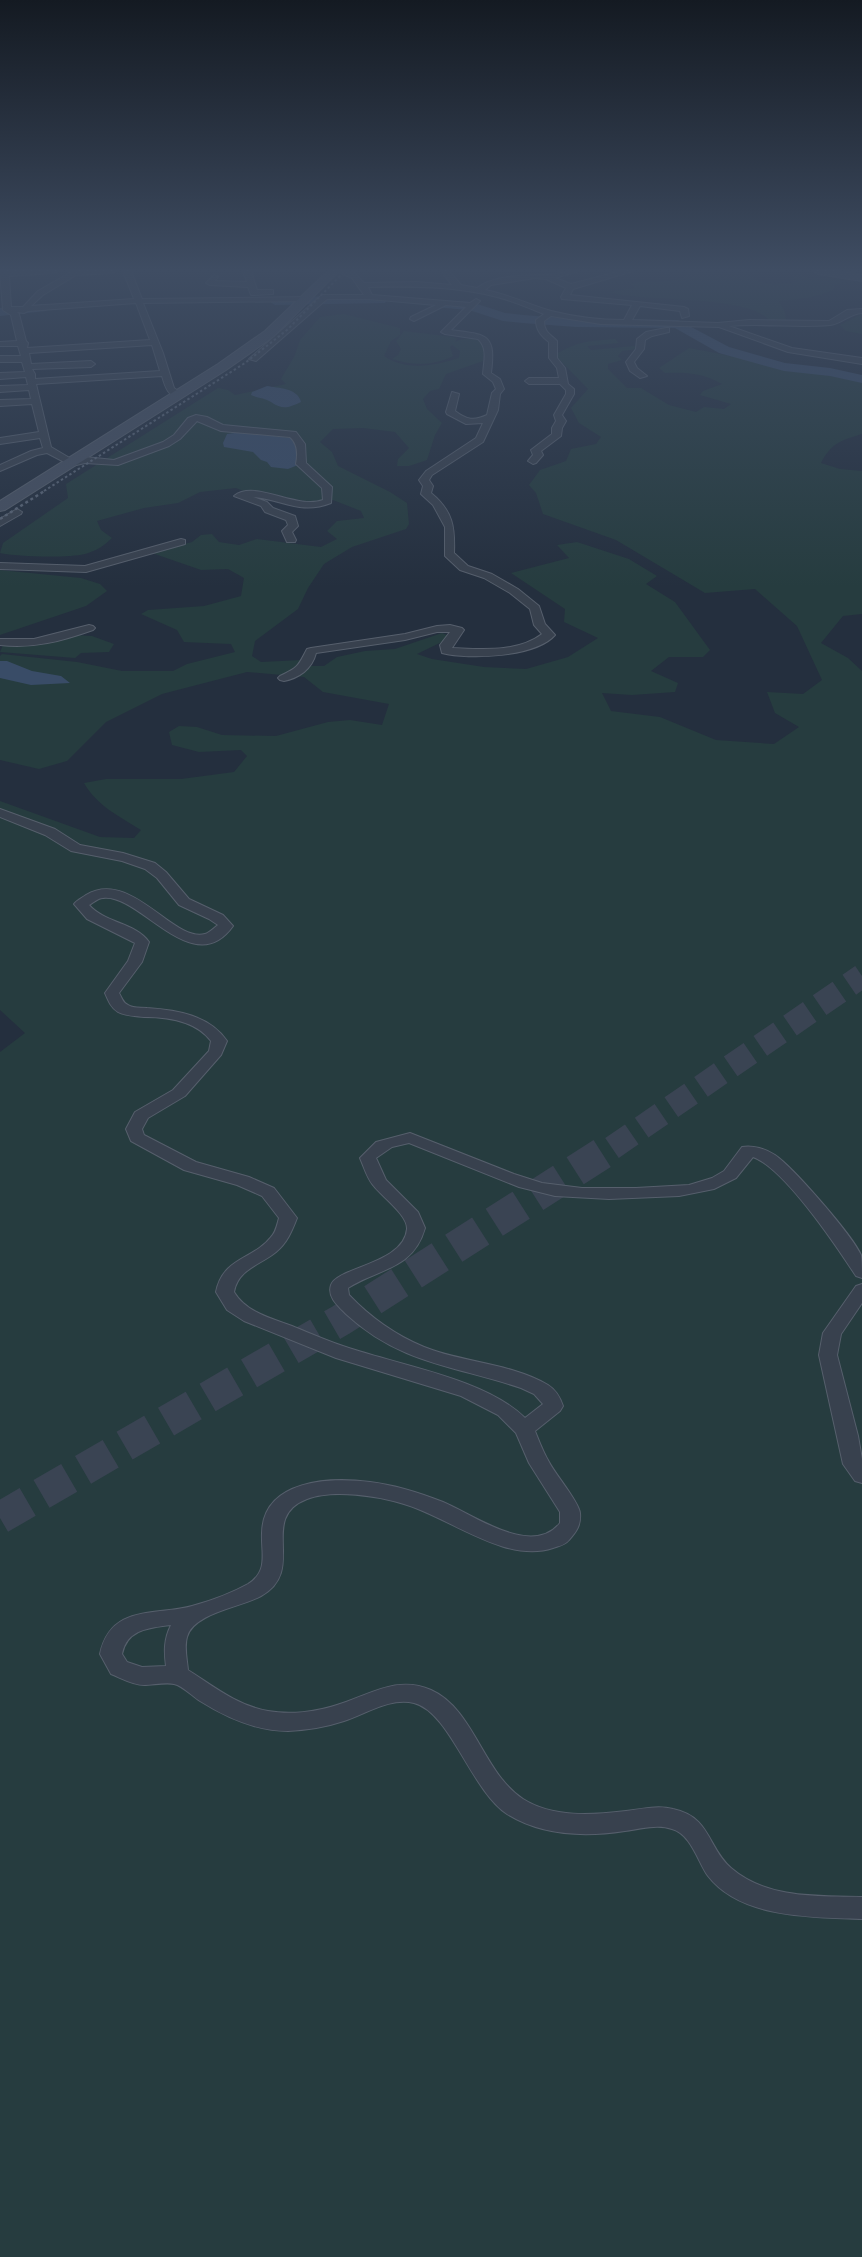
<svg xmlns="http://www.w3.org/2000/svg" width="862" height="2257" font-family="'Space Grotesk',sans-serif">
<style>
.green{fill:#263c3f}
.water{fill:#394c67}
.lines{fill:none;stroke-linecap:round;stroke-linejoin:round}
.river{fill:#394c67;fill-rule:evenodd}
.highway-tunnel-far1{stroke:#3a4453;stroke-width:24;stroke-dasharray:24 12;stroke-linecap:butt}
.highway-tunnel{stroke:#3a4453;stroke-width:32;stroke-dasharray:32 16;stroke-linecap:butt}
.street-casing{stroke:#565f6c;stroke-width:2}
.secondary-casing{stroke:#565f6c;stroke-width:2}
.street{fill:#38414e;fill-rule:evenodd}
.secondary{fill:#465061;fill-rule:evenodd}
.rail-far1{stroke:#5a6575;stroke-width:2;stroke-dasharray:2.5 2.5;stroke-linecap:butt}
.rail{stroke:#5a6575;stroke-width:2.5;stroke-dasharray:3 3;stroke-linecap:butt}
</style>
<rect width="100%" height="100%" fill="#242f3e"/>
<!-- green -->
<g class="green">
<path d="M670,271H744C760,286 774,286 795,282L791,278V273H798L807,278L839,279L842,284L834,285L835,289C817,298 798,299 779,301L785,312L786,321L769,320C745,294 647,303 609,292L635,288L630,284C649,278 668,285 688,276Z"/>
<path d="M344,314L400,328V335L391,341L384,356C406,371 434,366 459,358L460,351L452,345L450,347L453,356C433,366 414,366 392,359L398,355L401,349L396,341L404,331L453,337L457,339L455,342C464,337 478,338 485,344L483,361L446,374L439,389L430,391L423,399L427,409L442,423L435,435L427,460L409,466H397L398,459L409,448L395,432L363,428L333,429L320,442L332,452L338,466L390,492L407,503L409,524L406,529L352,547L324,564L308,588L298,609L255,641L252,656L261,662L301,660L310,666H324L337,657L365,651L395,649L442,633L452,637L417,654L432,659L484,667L526,669L568,657L598,638L564,622L565,609L511,573L569,558L557,545L577,542L629,559L657,576L646,584L675,602L710,650L703,657H669L651,671L678,683L675,692L632,695L602,693L611,711L660,717L716,740L774,744L799,727L775,713L767,692L803,694L822,680L797,626L755,589L705,593L616,540L543,514L536,493L529,485L540,470L566,461L571,449L596,444L601,437L579,423L571,408L588,389L555,355C577,341 590,341 615,339L619,343L587,346L591,350L634,346L638,349L622,351L618,356L622,360L608,364V369L627,388H641L669,405L696,412L704,407L724,409L731,404L700,395L703,391L722,384C704,373 685,372 665,373L659,368L689,348L747,359L779,369L811,372L862,382V434C842,440 831,443 821,463L840,469L862,471V614L843,616L821,643L848,658L862,671V2257H0V1052L25,1033L0,1010V801L100,837L134,838L141,830C119,816 97,806 84,783L106,779H181L234,772L247,756L241,750L199,752L172,745L169,732L179,726L197,727L222,735L276,736L328,722L350,720L382,725L389,704L323,692L304,677L247,672L162,694L106,722L67,761L39,769L0,760V656L2,654L77,662L122,671H173L187,664L235,652L231,644L184,642L177,630L141,614L148,610L204,606L241,596L244,578L228,569L201,570L152,553L192,542L201,535L212,534L219,542L239,545L257,539L321,547L337,539L327,531L337,521L364,518L361,511L333,500L312,503L269,493L246,492L236,488L200,492L178,503L144,508L97,521L101,530L112,538C104,546 96,551 85,554C70,558 16,557 0,553L3,543L68,498L66,484L218,388L228,390L235,395L286,384L281,379L295,355L300,340L320,317Z"/>
<path d="M862,314V334L846,331L840,325Z"/>
<path d="M0,570L81,578L100,584L107,591L86,606L0,635Z"/>
<path d="M75,635L92,636L114,644L109,652L81,653L75,658L0,652L3,645L33,646Z"/>
</g>
<!-- water -->
<g class="water">
<path d="M267,386C278,388 298,388 301,402C288,408 283,410 271,402C265,398 257,398 251,395L252,392Z"/>
<path d="M242,432L291,438C298,446 298,455 298,465L288,469L271,467L267,462L261,460L253,452L224,447L223,443L227,434Z"/>
<path d="M0,661H7L32,671L61,676L70,683L31,685L0,678Z"/>
</g>
<g class="lines">
<!-- river -->
<g class="river">
<path d="M381,296L385,297L387,300L385,303L275,305L269,301L275,297Z"/>
<path d="M438,300L471,302L505,313L523,315L576,319L678,320L729,347L785,363L830,368L862,375V383L830,376L784,371L719,353L675,328L576,327L523,323L503,321L469,310L434,307L432,304Z"/>
<path d="M42,304L46,305L48,308L46,311L0,316V308Z"/>
</g>
<!-- highway-tunnel-far1 -->
<path class="highway-tunnel-far1" d="M612,1148L862,976"/>
<!-- highway-tunnel -->
<path class="highway-tunnel" d="M0,1518L341,1320L614,1146"/>
<defs>
<g id="street">
<path d="M0,271H57L53,273L9,276L11,307H23L38,291L73,271H116L112,273L76,275L43,295L31,306L134,299L123,271H131L142,299L308,297L309,299L305,301L143,303L163,353L174,388L181,393V397C168,398 165,386 162,376L36,384L51,447L73,460L85,457L114,460L163,442L174,435L188,418L196,415L207,417L223,425L296,432L305,444L306,463L332,487L331,503C301,515 283,500 253,497L267,502L273,508L295,516L298,526L292,532L296,540L295,542H287L282,531L288,525L286,520L265,512L261,506L234,496C255,479 296,510 323,500L322,488L296,464C298,454 298,444 290,437L221,431L197,421L180,439L169,446L118,465L85,463L72,466L47,453L37,455L0,471V465L31,451L43,448L40,438L0,444V438L39,432L32,404L0,406V400L31,399L29,390L0,392V386L28,385L26,377L0,379V373L25,372L22,362H0V356H21L18,346H0V342L17,341L11,315L3,310ZM136,303L150,340L27,348L28,343L26,341L19,314L17,312L24,313L28,311ZM152,345L160,371L35,379V374L32,369L91,367L95,364L91,361L31,364L29,353Z"/>
<path d="M243,271H251L257,290H273V294L254,295H251L248,287L210,285L206,283L214,275L218,277L215,281L247,282Z"/>
<path d="M336,271L353,272L364,283L417,282L452,285L441,271H449L461,285L477,288C496,274 524,276 547,275C558,274 568,271 579,271L555,278L571,284L621,271H633L573,289L570,295L684,307L688,309L689,316L682,318L680,311L640,306L632,320L718,323L749,320L829,321L847,310L862,309V313C849,314 841,324 830,325C796,328 763,323 729,326L792,348L862,358V364L788,352L719,327L601,324L551,316L544,321C544,332 550,334 557,341V358L565,368L568,384L574,389V394L562,415L566,421L562,428L561,436L541,451L543,455L536,463L533,464L528,461L533,455L531,450L552,434V428L556,421L554,415L566,394V390L560,384H529L525,381L529,378H559L557,368L549,358V342C541,336 536,330 536,320L544,314C529,308 513,301 497,297C455,286 411,286 368,287L372,295L470,303L476,299L480,301L451,330C487,335 496,333 491,373L500,379L504,389L500,394L498,410L483,442L432,475L429,480L433,486L431,493C453,511 455,527 454,553L468,566L492,574L518,589L539,606L545,624L555,635C536,657 469,660 442,653L440,645L450,632H437L405,640L316,653C312,669 299,678 284,681L280,680L278,678L280,676C299,667 298,666 307,649L311,648L405,634L437,626L450,625L462,628L464,630L452,648C481,649 517,653 542,634L534,625L530,609L510,593L484,578L460,570L445,556V527L433,505L421,494L423,486L419,480L426,471L476,438L483,423L466,424L447,414L446,412L452,392L459,394L455,411C467,420 474,421 487,415L492,393L496,389L493,382L483,374C484,361 488,348 478,339L445,334L441,332L466,307L446,305L414,321L410,319L411,317L436,305L369,299H327L256,361L249,359L322,295H364L352,278ZM535,278L546,279L566,288L561,297L562,299L632,305L624,320C600,320 575,317 551,311C529,305 508,294 485,290L491,285Z"/>
<path d="M666,328H669V332L652,336L645,340L644,349L634,362L637,368L647,376L640,378L630,371L626,362L636,349L637,339L646,332Z"/>
<path d="M17,509L22,512L21,514L0,526V519Z"/>
<path d="M181,539L185,540V544L86,572L0,569V563L85,566Z"/>
<path d="M89,625L93,626L95,628L93,630C62,641 33,649 0,645V639H34Z"/>
<path d="M0,809L55,829L80,845L123,853L155,863L166,872L189,899L223,915L233,926C193,982 140,893 103,898C98,898 93,903 89,905C105,923 136,923 149,942L142,962L119,993C122,998 123,1003 128,1005C134,1009 141,1007 147,1008C177,1010 209,1015 227,1041L221,1055L185,1096L148,1118L142,1129L144,1135L196,1162L249,1177L274,1188L297,1218C292,1231 287,1243 276,1252C260,1265 238,1269 234,1292C246,1312 270,1318 292,1326C312,1334 332,1343 352,1349C404,1366 487,1380 525,1418L543,1404L534,1394L521,1388C456,1366 400,1364 346,1314C338,1306 327,1297 331,1285C337,1267 404,1264 407,1229C408,1215 381,1196 373,1185C367,1178 364,1167 360,1158L376,1142L410,1133L514,1174L542,1183L582,1188H636L689,1185L712,1178L724,1171L742,1147C753,1145 766,1149 775,1155C793,1167 853,1236 861,1255C862,1261 862,1271 862,1278L856,1276C837,1247 784,1168 753,1157L736,1178L714,1189L679,1196L609,1199L555,1196L519,1187L409,1143L392,1147L376,1158L386,1180L418,1212L425,1228C413,1270 379,1268 348,1288L349,1295C370,1317 395,1335 424,1347C461,1362 514,1364 548,1385C556,1390 560,1397 563,1406L560,1411L535,1431C539,1441 543,1452 549,1462C555,1474 579,1502 580,1513C581,1525 577,1531 569,1540C565,1545 559,1546 553,1548C505,1564 449,1517 404,1504C378,1496 333,1489 307,1499C257,1518 308,1570 261,1596C242,1607 193,1613 187,1637C184,1647 187,1659 188,1670C213,1686 238,1706 268,1711C290,1715 316,1712 337,1705C370,1695 397,1675 431,1690C474,1709 483,1773 523,1799C553,1818 593,1815 626,1811C642,1809 658,1805 673,1809C711,1817 707,1847 731,1868C767,1899 818,1896 862,1897V1919C814,1917 741,1919 708,1876C698,1862 691,1834 672,1829C657,1824 640,1829 625,1831C586,1837 542,1836 507,1814C471,1790 450,1712 414,1703C390,1697 366,1714 344,1721C326,1727 307,1730 288,1731C256,1731 227,1718 200,1701C192,1696 183,1686 174,1684C166,1682 153,1685 144,1685C133,1685 121,1678 111,1674L100,1654C111,1604 155,1616 192,1606C210,1601 232,1593 248,1584C269,1571 261,1553 262,1533C263,1479 331,1477 370,1482C395,1485 420,1493 443,1502C474,1515 532,1558 560,1523V1512L529,1463L516,1433L498,1415L461,1396L336,1358L244,1321L227,1310L216,1292C223,1257 253,1260 271,1237C276,1232 277,1225 279,1218L262,1196L237,1185L184,1170L131,1141L126,1129L135,1112L173,1090L209,1051L211,1041C196,1021 168,1017 144,1017C136,1016 125,1016 118,1012C111,1008 108,1000 105,993L128,961L135,943L87,919L74,904C77,900 82,898 86,895C131,868 173,943 205,934C209,933 214,928 218,925L209,919L179,905L157,878L145,869L122,861L71,851L45,835L0,817ZM171,1625C164,1639 164,1651 166,1666L142,1667L127,1662L122,1654C127,1629 149,1628 171,1625Z"/>
<path d="M862,1284V1303L841,1334L837,1355L858,1436L862,1459V1483L855,1481L843,1464L819,1355L823,1333L856,1286Z"/>
</g>
<g id="secondary">
<path d="M328,271H339L273,337L226,370L5,510L0,511V501L218,364L265,331Z"/>
<path d="M813,271H838L862,275V281L818,274Z"/>
</g>
</defs>
<!-- street casing -->
<use href="#street" class="street-casing"/>
<!-- secondary casing -->
<use href="#secondary" class="secondary-casing"/>
<!-- street -->
<use href="#street" class="street"/>
<!-- secondary -->
<use href="#secondary" class="secondary"/>
<!-- rail-far1 -->
<path class="rail-far1" d="M44,491L245,363L287,330L345,271"/>
<!-- rail -->
<path class="rail" d="M0,519L46,490"/>
</g>
<!-- sky -->
<linearGradient id="sky" x2="0" y2="1"><stop stop-color="#141a22"/><stop offset="0.46" stop-color="#3f4d63"/><stop offset="1" stop-color="#3f4d63" stop-opacity="0"/></linearGradient>
<rect width="862" height="587" fill="url(#sky)"/>
</svg>
